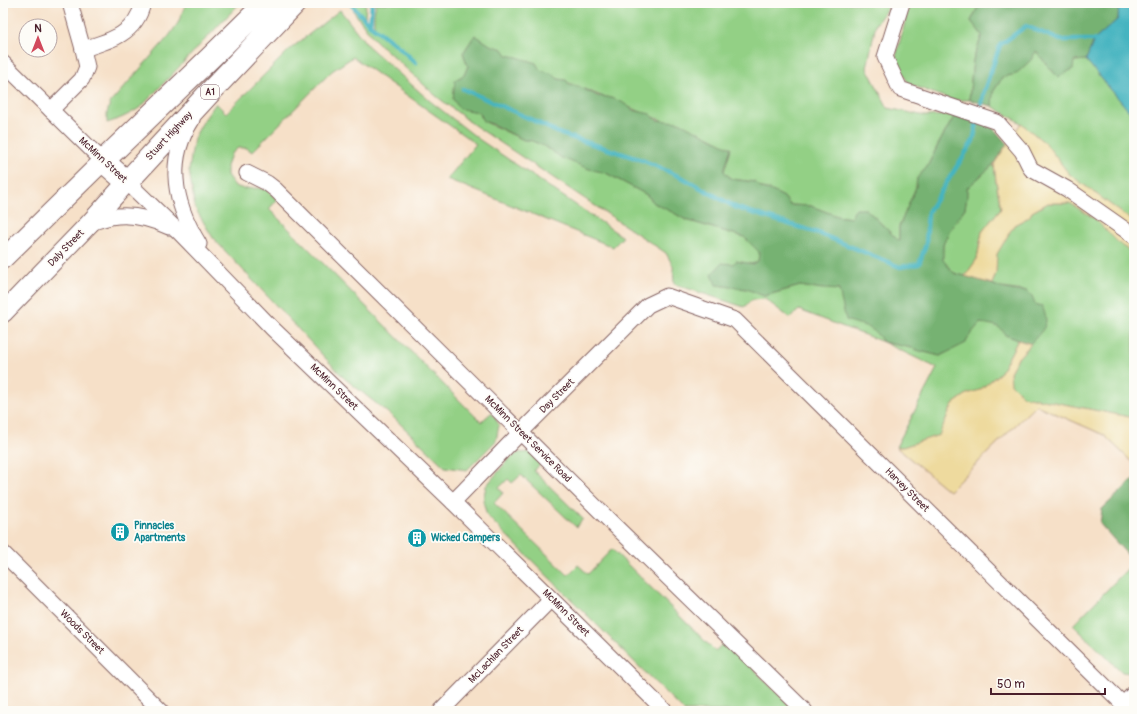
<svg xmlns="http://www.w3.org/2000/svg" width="1137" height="714" font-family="Pangolin,sans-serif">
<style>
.green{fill:#93d085;stroke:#6e7858}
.forest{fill:#76b272;stroke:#60684e}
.sand{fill:#eeda9e;stroke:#9c7c64}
.water{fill:#45b4c0;stroke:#486a76}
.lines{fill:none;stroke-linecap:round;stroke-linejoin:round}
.stream{stroke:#45b4c0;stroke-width:4.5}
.minor-casing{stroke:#866362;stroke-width:17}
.major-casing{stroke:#866362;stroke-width:21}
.highway-casing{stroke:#866362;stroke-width:24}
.minor{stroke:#fff;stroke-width:15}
.major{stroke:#fff;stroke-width:19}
.highway{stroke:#fff;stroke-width:22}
.labels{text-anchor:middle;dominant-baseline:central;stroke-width:3.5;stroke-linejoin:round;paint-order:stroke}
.shield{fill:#fdfcf7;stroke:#806168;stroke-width:1}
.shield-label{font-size:9px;font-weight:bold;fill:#4a1f2b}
.street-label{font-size:10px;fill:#4a1f2b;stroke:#fdfcf7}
.culture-label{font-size:10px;font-weight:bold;fill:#0d838f;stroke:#fdfcf7;text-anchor:start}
</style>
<rect width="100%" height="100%" fill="#fdfcf7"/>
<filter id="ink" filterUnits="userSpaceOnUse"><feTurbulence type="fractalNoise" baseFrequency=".025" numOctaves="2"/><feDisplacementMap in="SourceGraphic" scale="8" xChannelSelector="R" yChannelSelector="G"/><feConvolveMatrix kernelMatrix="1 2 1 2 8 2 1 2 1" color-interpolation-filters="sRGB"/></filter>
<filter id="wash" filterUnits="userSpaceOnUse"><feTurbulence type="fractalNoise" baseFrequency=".012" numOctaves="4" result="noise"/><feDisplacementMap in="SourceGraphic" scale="16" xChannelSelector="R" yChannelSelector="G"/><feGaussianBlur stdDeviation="0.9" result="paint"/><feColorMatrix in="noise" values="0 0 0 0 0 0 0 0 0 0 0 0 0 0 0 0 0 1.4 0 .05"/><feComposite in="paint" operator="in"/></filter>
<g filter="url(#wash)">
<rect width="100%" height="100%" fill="#f6e0c8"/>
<!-- green -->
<g class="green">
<path d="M186,3H240L142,106C131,114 120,119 107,123V113L110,103L169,36L178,23Z"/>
<path d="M353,3H366L365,20L374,28V14L376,3H891L876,24L867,68L888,108L925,116L955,115L939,143L927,167L917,178L916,187L899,227V241L866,209L851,218L837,216L811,206L790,205L784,197L770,190L759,187L755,182L731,179L724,171L731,148L494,53L475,35L463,53L468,66L464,75L455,80L479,112L483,121L524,140H530L546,147L562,158L606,173L647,195L654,203L674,213L686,220L744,237L760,252L758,262L752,264L736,261L717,285L747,289L764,296L800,286L812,288L839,290L870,327L877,333L883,342L912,348L920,351L940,356C955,348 969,337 980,323C990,324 1001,324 1006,335L1018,340L1001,372L980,390L967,394L953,404L947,417L940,435L903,447H896L937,368L883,342L799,310L790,318L765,299L752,300L744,307L674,284L673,266L666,253L474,125L436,96L374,39L354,12Z"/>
<path d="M910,3H980L971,21L982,35L973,60L969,100H952L909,84L895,60Z"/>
<path d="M340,10L368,46L430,101L480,140L623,237L613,247L447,179L476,144L353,57L332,71L252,152L247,148H238L231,154L227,166V175L235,186L244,189L257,188L268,190L277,200L269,209L481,422L492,412L499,425L496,441L467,470L445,467L393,417L343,377L213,238L195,208L189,170L194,138L204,120L216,103L226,113L289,50Z"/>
<path d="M1036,51L1047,65L1058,77L1074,61L1086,60L1134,117V222L1069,174L1046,144L1021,123L992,106L993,92L1003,77L1016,74Z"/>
<path d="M994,164L996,182L1001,208L982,232L977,259L965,276L954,273L942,260L943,245L949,231L965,208L967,188Z"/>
<path d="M1048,203H1070L1094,218L1122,246L1134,253V418L1023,396L1010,384V372L1017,359L1030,345L1035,304L1032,296L1027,291C1014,290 1003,289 992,284L996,273V258L998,248L1014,225L1029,217L1032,212Z"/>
<path d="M530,452L543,461L534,471L583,519L576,527L521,475L512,483L508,479L499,488L503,493L494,503L568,575L578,565L588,574L612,549L715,651L726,641L795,711H684L487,516L483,501L486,486L508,460L518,453Z"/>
<path d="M1134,562V669L1130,673L1122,672L1073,625Z"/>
</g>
<!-- forest -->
<g class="forest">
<path d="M980,3H1119L1118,19L1094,40L1086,60L1074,61L1073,69L1058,77L1047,65L1036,51L1031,60L1016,74L1003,77L993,92L992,106L969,100L973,60L982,35L971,21Z"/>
<path d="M475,35L490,45L503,49L507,55L517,57L536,63L540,70L553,74L558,79L566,80L570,85L578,86L598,96L608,97L622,102L633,110L650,114L657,120L679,122L731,148L724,171L731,179L755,182L761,188L770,190L784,197L790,205L811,206L837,216L851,218L855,209H866L899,241V227L916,187L917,178L927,167L939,143L955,115L985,124L994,129L1007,144L994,164L967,188V197L965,208L949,231L943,245V260L954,273L986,282L1001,288L1017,291H1027L1032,296L1035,304L1042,306C1051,326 1043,329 1030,344L1005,335C1001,324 990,325 980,323C975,330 968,335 966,343L940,356L920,351L912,348L883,342C871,324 865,327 846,320L839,290L812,288L800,286L764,296L747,289L716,285L712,274L722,263L733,264L736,261L752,264L758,261L759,252L744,237L686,220L674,213L654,203L647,195L606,173L589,169L562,158L546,147L530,140H524L492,124L483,121L479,112L466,110L459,108L453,99L455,80L464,75L468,66L463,53Z"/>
<path d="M1134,479V562L1100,524L1102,509Z"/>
</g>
<!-- sand -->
<g class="sand">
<path d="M1021,123L1046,144L1069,174L1134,222V253L1122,246L1094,218L1070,203H1048L1032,212L1029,217L1014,225L997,254L996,273L992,284L965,276L977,259L982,232L1001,208L996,181L994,164Z"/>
<path d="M1018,340L1031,344L1017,359L1010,372L1011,384L1023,396L1134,418V464L1104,435L1036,405L949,491L896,447H903L939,435L947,417L953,404L967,394L980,390L1001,372Z"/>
</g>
<!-- water -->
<path class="water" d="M1119,3H1134V117L1086,60L1094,40L1118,19Z"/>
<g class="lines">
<!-- stream -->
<g class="stream">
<path d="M350,3L370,25L399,47L416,63"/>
<path d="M370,25L372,3"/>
<path d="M463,89L526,117L561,134L642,160L683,178L737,208L818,233L900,267L919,264L926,244L928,212L973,141L984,91L1000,45L1026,26L1060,40H1094"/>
</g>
</g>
</g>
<g filter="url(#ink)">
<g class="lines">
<defs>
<g id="minor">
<path d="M70,3L83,49"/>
<path d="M902,3L885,57L900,89L997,122L1022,151L1031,169L1067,189L1134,236"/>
<path d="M3,63L103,161"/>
<path d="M51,110L82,79L87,67L83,49C110,41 136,34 143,3"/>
<path d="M192,120C165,161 175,205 199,244"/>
<path d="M247,173L267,183L276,190L610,521L805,711"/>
<path d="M127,182L179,232L272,328L453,502L665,711"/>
<path d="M90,223C97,221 104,218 111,217C131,213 150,218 169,227"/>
<path d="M453,502L521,432L648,305L667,296L735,320L1130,711"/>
<path d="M3,553L161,711"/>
<path d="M1123,705L1134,693"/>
<path d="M441,711L551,599"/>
</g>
<g id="major">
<path d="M3,259L103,161"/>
<path d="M3,313L90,223L127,182"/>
</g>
<path id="highway" d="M266,3L210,58L103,161L127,182L212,90L295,3"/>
</defs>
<!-- minor casing -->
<use href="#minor" class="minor-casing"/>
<!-- major casing -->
<use href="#major" class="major-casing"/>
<!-- highway casing -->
<use href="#highway" class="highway-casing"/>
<!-- minor -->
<use href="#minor" class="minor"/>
<!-- major -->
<use href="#major" class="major"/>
<!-- highway -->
<use href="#highway" class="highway"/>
</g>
</g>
<!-- icons -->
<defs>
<symbol id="building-disc" viewBox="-11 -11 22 22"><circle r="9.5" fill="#0f9aa8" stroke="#fdfcf7"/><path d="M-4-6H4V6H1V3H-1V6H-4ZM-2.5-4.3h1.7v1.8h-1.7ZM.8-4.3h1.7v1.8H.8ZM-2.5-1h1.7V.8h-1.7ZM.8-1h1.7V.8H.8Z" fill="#fff"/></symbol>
</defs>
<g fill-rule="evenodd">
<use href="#building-disc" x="109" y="521" width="22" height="22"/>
<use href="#building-disc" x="406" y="527" width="22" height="22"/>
</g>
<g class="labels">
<!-- shield labels -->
<rect class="shield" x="201" y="85" width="18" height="14" rx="3"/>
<g class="shield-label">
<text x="210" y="92">A1</text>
</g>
<!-- street labels -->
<g class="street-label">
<text transform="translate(169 136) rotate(-47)">Stuart Highway</text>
<text transform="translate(103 160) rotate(43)">McMinn Street</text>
<text transform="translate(66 248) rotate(-46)">Daly Street</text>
<text transform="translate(334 387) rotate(44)">McMinn Street</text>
<text transform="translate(557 396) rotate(-45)">Day Street</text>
<text transform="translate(528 439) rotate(45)">McMinn Street Service Road</text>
<text transform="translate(907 490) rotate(45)">Harvey Street</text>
<text transform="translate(566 613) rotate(45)">McMinn Street</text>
<text transform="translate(82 632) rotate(45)">Woods Street</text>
<text transform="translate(496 655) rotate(-46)">McLachlan Street</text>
</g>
<!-- culture labels -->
<g class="culture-label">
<text x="134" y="526">Pinnacles<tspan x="134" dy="12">Apartments</tspan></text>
<text x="431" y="538">Wicked Campers</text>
</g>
</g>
<!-- margin -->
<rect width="1137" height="714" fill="none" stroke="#fdfcf7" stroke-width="16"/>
<!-- north arrow -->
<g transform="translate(38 38)"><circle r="19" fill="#fdfcf7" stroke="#b5a4a5"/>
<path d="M0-3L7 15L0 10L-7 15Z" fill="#d1495b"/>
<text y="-6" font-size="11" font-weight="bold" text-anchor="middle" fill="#4a1f2b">N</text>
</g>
<!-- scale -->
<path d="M991 688v6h114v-6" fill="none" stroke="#4a1f2b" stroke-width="2"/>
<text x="997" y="688" font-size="12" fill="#4a1f2b" stroke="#fdfcf7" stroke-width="3" paint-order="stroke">50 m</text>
</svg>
